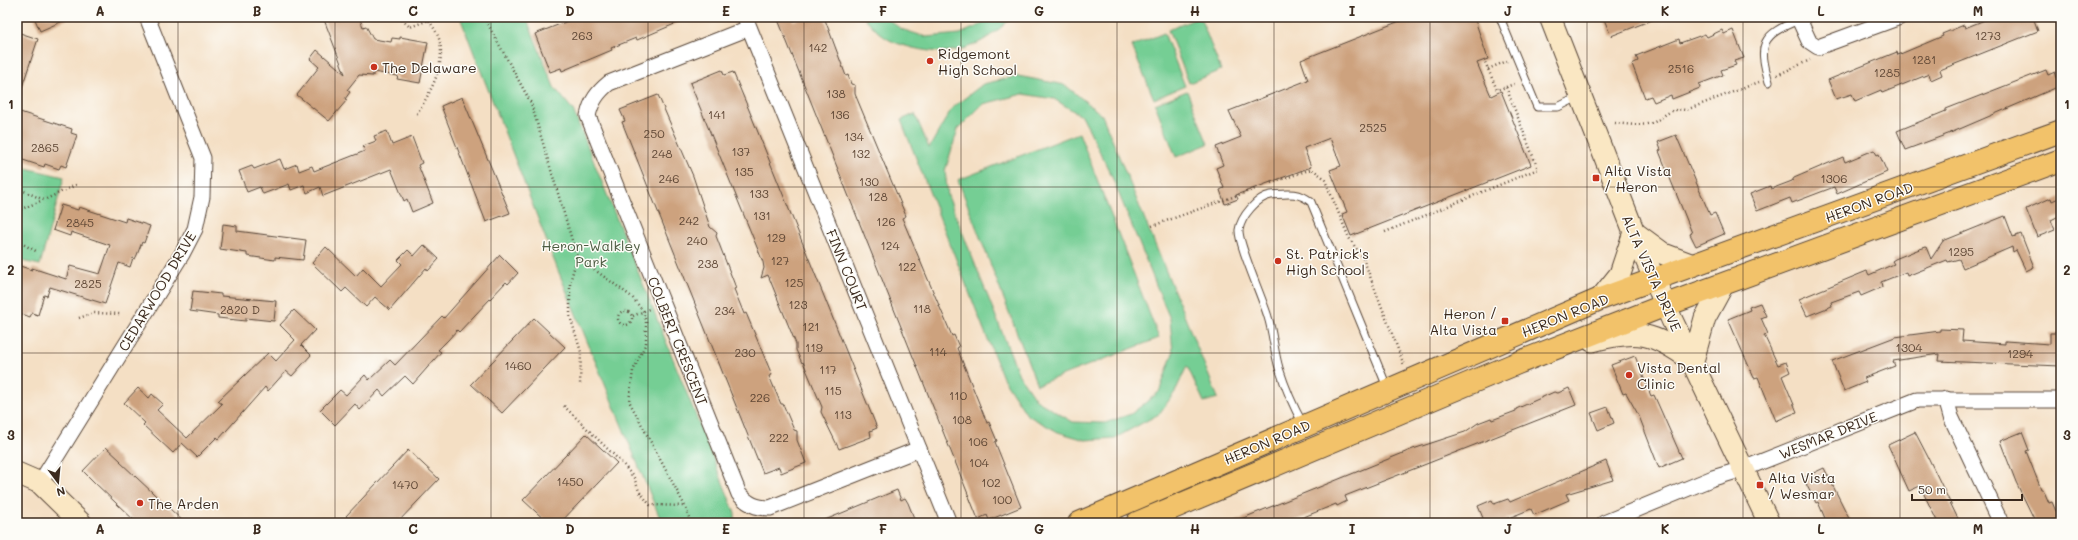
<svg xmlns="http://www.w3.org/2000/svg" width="2078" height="540" font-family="Mali,sans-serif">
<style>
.green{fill:#75ce94;stroke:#587c59;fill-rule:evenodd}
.building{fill:#cda27e}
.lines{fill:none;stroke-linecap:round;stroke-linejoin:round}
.lane-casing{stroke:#574537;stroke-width:9}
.street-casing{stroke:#574537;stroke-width:17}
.secondary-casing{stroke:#574537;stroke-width:23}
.primary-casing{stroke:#574537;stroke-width:24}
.path{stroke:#574537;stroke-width:2.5;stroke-dasharray:1 3;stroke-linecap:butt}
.lane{stroke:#fff;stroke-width:7}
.street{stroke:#fff;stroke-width:15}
.secondary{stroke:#fae7c3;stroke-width:21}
.primary{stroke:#f2c26a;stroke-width:22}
.grid{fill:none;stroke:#3b2a1e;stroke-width:1;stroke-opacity:0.55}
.poi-dot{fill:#c8321e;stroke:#fdfcf7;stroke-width:1.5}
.labels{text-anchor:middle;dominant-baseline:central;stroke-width:3;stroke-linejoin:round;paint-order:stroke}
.number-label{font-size:12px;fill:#604836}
.poi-label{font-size:14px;fill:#3b2a1e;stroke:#fdfcf7;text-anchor:start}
.street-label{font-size:14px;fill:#3b2a1e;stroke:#fdfcf7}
.park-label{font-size:14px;fill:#4c5b41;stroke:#fdfcf7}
.neatline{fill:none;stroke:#3b2a1e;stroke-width:1.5}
.grid-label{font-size:13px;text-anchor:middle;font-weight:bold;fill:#3b2a1e}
</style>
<rect width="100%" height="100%" fill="#fdfcf7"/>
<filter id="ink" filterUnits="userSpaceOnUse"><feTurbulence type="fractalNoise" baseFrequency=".025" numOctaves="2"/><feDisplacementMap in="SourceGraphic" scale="8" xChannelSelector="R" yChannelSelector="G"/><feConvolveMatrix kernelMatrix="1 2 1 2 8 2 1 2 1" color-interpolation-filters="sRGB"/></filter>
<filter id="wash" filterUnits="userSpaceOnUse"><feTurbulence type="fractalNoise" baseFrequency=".012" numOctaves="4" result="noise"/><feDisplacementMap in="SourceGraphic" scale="16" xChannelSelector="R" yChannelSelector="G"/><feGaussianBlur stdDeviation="0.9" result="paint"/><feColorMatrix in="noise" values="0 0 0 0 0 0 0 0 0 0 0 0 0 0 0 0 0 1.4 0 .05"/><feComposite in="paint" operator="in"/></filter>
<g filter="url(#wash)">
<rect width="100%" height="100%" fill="#f4dfc4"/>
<!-- green -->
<g class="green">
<path d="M460,17H526L554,87L573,110L735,513V523H662L557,268Z"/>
<path d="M864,17H885L901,29L926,37L960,34L989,21L992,17H1012C983,47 954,58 913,48C902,45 890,42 882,35C875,30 870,23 864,17Z"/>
<path d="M1200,17L1221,70L1189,83L1168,30Z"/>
<path d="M1164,33L1185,86L1154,99L1132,46Z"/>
<path d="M1018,76L1065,85L1102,115L1218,398L1204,402L1187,366L1175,392L1159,414L1115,438L1085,440L1058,432L1027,415L1003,378L901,120L915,114L929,148L952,108L983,84ZM1023,94L1054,99L1083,117L1112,177L1170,319L1173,353L1159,392L1131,414L1105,423L1073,422L1036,400L1019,375L948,196L945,171L958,129L983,104Z"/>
<path d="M1187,91L1208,144L1176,157L1155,104Z"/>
<path d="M1079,133L1159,338L1037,385L958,180Z"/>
<path d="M17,166L64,177L40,265L17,260Z"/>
</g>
<g id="blocks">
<!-- building -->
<g class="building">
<path d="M34,17H72L40,31Z"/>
<path d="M323,17H359L363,27L366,26L373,39L391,42L392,38L400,39V37L428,42L420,83L397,79L398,76L373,72V76L359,75L347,90L350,92L345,99L347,100L329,121L297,95L319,67L310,59L317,50L345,74Z"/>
<path d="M578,17H691L637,40L636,38L611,48L612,50L562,71L561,68L550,72L535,34Z"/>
<path d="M777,17H792L793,21L804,17H824L846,76L848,75L851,84L855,85V94L906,216L902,218L952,336L954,335L959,347L957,348L987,423L989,422L997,441L995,442L1021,507L989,520L987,515L978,519Z"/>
<path d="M1410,17H1472L1473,21L1475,20L1488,59L1477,63L1491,96L1501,91L1531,165L1351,236L1342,214L1347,212L1330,170L1341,166L1330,138L1304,148L1311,167L1236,195L1238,199L1225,204L1220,190L1224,188L1216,168L1223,165L1216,147L1241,137L1229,111L1308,80L1301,60Z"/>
<path d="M1603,17H1657V18L1611,36Z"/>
<path d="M1992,17H2033L2038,31L1940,70L1942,75L1931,80L1929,74L1882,93L1881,90L1855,101L1852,94L1836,99L1828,80L1897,52L1898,55L1943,36L1942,34L1964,25L1965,28Z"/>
<path d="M1722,30L1724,34L1733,30L1744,58L1734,61L1736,65L1721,70L1723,75L1699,84L1700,88L1672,99L1671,95L1654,102L1651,96L1645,98L1632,64L1638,61L1636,56L1679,39L1680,43L1705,34L1707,37Z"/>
<path d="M17,32L38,39L19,96L17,95Z"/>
<path d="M722,70L724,75L733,72L749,110L877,428L870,431L871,437L839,449L821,412L822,407L803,362L802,363L796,350V344L768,275L761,278L764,268L763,262L690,83Z"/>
<path d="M2046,70L2048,75L2055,72L2060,86L1948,134L1905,150L1897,131L1946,111V109Z"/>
<path d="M658,95L693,176L710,227L717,233L716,236L736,288L734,289L744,314L746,313L772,375L769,376L781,404H783L794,430L797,431V440L806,463L781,473L779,467L763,473L622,122L625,121L620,110Z"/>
<path d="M462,97L510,213L486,222L441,106Z"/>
<path d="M17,111L72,129L71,133L77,135L66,167L61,165L59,169L45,164L44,167L17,158Z"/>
<path d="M387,131L392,145L412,137L422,163L418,165L433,203L412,212L407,199L404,201L391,169L323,196L320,187L307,193L304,185L291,190L289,184L263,194L260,187L247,192L239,171L252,166L254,169L280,159L284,169L297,164L299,171L312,166L314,171L365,151L363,146L376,141L374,136Z"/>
<path d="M1676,135L1710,215L1715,213L1724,234L1696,246L1690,234L1692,233L1659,151L1661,150L1658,142Z"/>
<path d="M1874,150L1877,155L1879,154L1887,172L1837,194L1834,187L1792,203L1790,198L1757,211L1750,194L1770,186L1771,189L1792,181L1794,178L1843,157L1845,162Z"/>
<path d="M2061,197V215L2051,220L2055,230L2037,237L2026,209L2051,198L2052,201Z"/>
<path d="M61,205L78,210L79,207L125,222L126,218L150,226L144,243L142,242L137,255L135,259L133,258L130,267L119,263L105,304L50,287L47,296L44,295L38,315L32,313L30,317L17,312V265L32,270V268L66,279L70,266L100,274L110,245L71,232L70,236L53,230Z"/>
<path d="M2005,216L2013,237L2021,234L2034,267L2026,271L2016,250L2013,252L2012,247L1963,268L1959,259L1948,262L1947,260L1907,276L1906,272L1881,282L1882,287L1861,296L1859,292L1831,302L1832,306L1807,316L1799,299L1867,271L1869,275L1894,264L1892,261L1895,259L1917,250L1926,247L1931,259L1943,241Z"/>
<path d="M223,224L237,226V231L306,240L303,260L275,257V260L247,256V253L220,249Z"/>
<path d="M424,245L439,259L428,271L426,268L390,310L375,297L366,307L346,288L342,292L312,263L326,247L356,276L363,268L381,286L402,264L398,260L408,250L414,256Z"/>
<path d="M500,255L518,273L508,284L506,282L459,332L457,330L448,340L438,350L441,352L413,384L405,376L384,396L379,390L360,410L355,404L335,425L320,410L340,390L346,395L365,375L369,380L390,360L395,365L442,316L444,318Z"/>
<path d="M193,291L221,294V296L276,301L274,321L246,318V321L218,318V315L190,311Z"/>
<path d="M1760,303L1766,316L1761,318L1768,334L1764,335L1778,365L1786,362L1790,372L1782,376L1797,412L1776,421L1758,377L1754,378L1728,319L1750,310L1749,307Z"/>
<path d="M294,310L315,330L301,345L311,355L292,376L286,371L268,391L265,387L219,439L217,437L197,457L182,443L173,453L143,425L145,423L124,403L138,388L149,398L152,394L163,404L157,410L187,438L222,404L218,401L268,353L276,361L295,340L280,325Z"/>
<path d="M534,318L565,347L502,413L471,384Z"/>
<path d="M1940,329L1963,330L1962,341L2005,344V341L2050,344V333H2061V366L1938,361L1939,354L1893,361L1895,366L1864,378L1866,382L1844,391L1832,361L1895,337L1940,331Z"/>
<path d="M1635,356L1651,396L1654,395L1682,458L1659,468L1639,416L1626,393L1623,394L1611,365Z"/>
<path d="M1569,388L1576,405L1345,496L1347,501L1337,506L1336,504L1289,523H1231L1413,449L1465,432L1478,423L1491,418L1492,420L1516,411V409L1554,392L1558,393Z"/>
<path d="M1608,407L1614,423L1598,430L1591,413Z"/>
<path d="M1915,432L1928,457L1960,523H1938L1920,486L1909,491L1888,445Z"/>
<path d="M2022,432L2029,450L2026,451L2041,489H2043L2049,503L2052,502L2061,523H2036L2016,482L2000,441Z"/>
<path d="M586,434L617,463L560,523H548L523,500Z"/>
<path d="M106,447L121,461L120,462L185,523H137L94,482L83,471Z"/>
<path d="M408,450L439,479L397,523H353L346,516Z"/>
<path d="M1606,461L1613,480L1566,494L1569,500L1534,515L1531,509L1506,519L1508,523H1485L1478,506L1492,500L1494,504L1508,499L1510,502Z"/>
<path d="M1824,468L1845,510L1852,523H1827L1818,502L1816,503L1803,478Z"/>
<path d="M897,490L901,500L905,498L908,503L916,523H818Z"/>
</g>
</g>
</g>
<g filter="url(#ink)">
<use href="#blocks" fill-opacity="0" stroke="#574537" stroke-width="1"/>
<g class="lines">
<defs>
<g id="lane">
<path d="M1508,17L1501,20L1537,107H1558L1578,97"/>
<path d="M1769,82C1758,44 1761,35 1799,20"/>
<path d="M1303,424C1293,406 1285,387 1279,368C1274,351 1273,333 1268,317C1263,299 1238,244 1239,230C1241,217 1257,197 1271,195C1286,194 1298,191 1311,202L1387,387"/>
</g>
<g id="street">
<path d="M745,17L949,523"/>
<path d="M1798,17L1809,41L1818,47L1900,17"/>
<path d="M749,28L609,83C598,92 591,101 588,116L739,494C748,504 756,508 770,508L919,449"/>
<path d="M1946,399L1951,417L2001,523"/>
<path d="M40,483L182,254L195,229L202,197L203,158L147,17"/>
<path d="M1604,523L1713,478L1743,469L1917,400H2061"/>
</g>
<g id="secondary">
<path d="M1550,17L1634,232L1672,320L1769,523"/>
<path d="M1634,232L1664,254L1693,265"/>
<path d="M1600,299L1620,274L1634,232"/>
<path d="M1592,341C1638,329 1652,332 1691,360"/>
<path d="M1693,361L1705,318L1723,285"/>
<path d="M17,473L40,483L81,523"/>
</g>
<g id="primary">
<path d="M1079,523L1600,299L2061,131"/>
<path d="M1137,523L1520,362L1666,305L2061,160"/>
</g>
</defs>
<!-- lane casing -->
<use href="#lane" class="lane-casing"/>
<!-- street casing -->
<use href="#street" class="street-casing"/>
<!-- secondary casing -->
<use href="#secondary" class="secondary-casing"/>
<!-- primary casing -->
<use href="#primary" class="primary-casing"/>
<!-- path -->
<g class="path">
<path d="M399,17L410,27L429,20C433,27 439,35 440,43C445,67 429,95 416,115"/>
<path d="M484,17L531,103L577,257L632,297L643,311L646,322V343L633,371L629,401L685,506L691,523"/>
<path d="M1488,69L1507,61"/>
<path d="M1777,75L1810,60"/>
<path d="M1506,87L1514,84"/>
<path d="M1615,123C1625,124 1637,126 1647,124C1663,122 1665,107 1686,110L1759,82"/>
<path d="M1271,183L1312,169L1324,178L1349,238L1363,258L1404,365"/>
<path d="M17,188L44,200L78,184"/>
<path d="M17,211L43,200"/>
<path d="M1152,226L1255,189"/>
<path d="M1385,232L1538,169L1506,87L1497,90L1485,62"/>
<path d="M17,241L36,251"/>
<path d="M577,257L570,283V316L581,352L580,385"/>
<circle cx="625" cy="318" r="7"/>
<path d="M633,316L649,309"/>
<path d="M79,318L94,313L120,314"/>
<path d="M564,406L623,464L634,478L639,491L650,505L685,506"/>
</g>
<!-- lane -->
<use href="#lane" class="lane"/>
<!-- street -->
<use href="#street" class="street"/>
<!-- secondary -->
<use href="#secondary" class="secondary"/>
<!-- primary -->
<use href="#primary" class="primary"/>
</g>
</g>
<!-- grid -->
<path class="grid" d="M178,17V523M335,17V523M491,17V523M648,17V523M804,17V523M961,17V523M1117,17V523M1274,17V523M1430,17V523M1587,17V523M1743,17V523M1900,17V523M17,187H2061M17,353H2061"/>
<!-- markers -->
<g class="poi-dot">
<circle cx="930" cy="61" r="4"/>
<circle cx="374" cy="67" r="4"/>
<rect x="1592" y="174" width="8" height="8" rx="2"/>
<circle cx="1278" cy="261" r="4"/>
<rect x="1501" y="317" width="8" height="8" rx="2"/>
<circle cx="1629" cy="375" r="4"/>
<rect x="1756" y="481" width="8" height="8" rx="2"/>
<circle cx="140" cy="503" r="4"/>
</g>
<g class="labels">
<!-- number labels -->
<g class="number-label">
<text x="582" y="35">263</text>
<text x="1988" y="35">1273</text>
<text x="818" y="47">142</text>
<text x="1924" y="59">1281</text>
<text x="1681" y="68">2516</text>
<text x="1887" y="72">1285</text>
<text x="836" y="93">138</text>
<text x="717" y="114">141</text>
<text x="840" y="114">136</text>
<text x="1373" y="127">2525</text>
<text x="654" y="133">250</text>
<text x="854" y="136">134</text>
<text x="45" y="147">2865</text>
<text x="741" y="151">137</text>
<text x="662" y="153">248</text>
<text x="861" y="153">132</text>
<text x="744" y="171">135</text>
<text x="669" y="178">246</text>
<text x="1834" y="178">1306</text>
<text x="869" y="181">130</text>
<text x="759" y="193">133</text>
<text x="878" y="196">128</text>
<text x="762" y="215">131</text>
<text x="689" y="220">242</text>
<text x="886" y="221">126</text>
<text x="80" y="222">2845</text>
<text x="776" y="237">129</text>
<text x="697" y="240">240</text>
<text x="890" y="245">124</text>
<text x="1961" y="251">1295</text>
<text x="780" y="260">127</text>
<text x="708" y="263">238</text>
<text x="907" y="266">122</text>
<text x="794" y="282">125</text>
<text x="88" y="283">2825</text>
<text x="798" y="304">123</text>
<text x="922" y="308">118</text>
<text x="240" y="309">2820 D</text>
<text x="725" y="310">234</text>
<text x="811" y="326">121</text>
<text x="814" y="347">119</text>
<text x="1909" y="347">1304</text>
<text x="938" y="351">114</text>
<text x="745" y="352">230</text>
<text x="2020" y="353">1294</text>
<text x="518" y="365">1460</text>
<text x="828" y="369">117</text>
<text x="833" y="390">115</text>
<text x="958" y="395">110</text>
<text x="760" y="397">226</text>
<text x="843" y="414">113</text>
<text x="962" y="419">108</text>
<text x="779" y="437">222</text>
<text x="978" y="441">106</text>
<text x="979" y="462">104</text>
<text x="570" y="481">1450</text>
<text x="991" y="482">102</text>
<text x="405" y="484">1470</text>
<text x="1002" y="499">100</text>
</g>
<!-- poi labels -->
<g class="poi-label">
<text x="938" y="53">Ridgemont<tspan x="938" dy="16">High School</tspan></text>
<text x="382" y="67">The Delaware</text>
<text x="1604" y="170">Alta Vista<tspan x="1604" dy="16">/ Heron</tspan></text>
<text x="1286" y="253">St. Patrick's<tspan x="1286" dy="16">High School</tspan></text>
<text x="1497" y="313" text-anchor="end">Heron /<tspan x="1497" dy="16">Alta Vista</tspan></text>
<text x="1637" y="367">Vista Dental<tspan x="1637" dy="16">Clinic</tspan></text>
<text x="1768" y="477">Alta Vista<tspan x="1768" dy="16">/ Wesmar</tspan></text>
<text x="148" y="503">The Arden</text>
</g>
<!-- street labels -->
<g class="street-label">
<text transform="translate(1869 202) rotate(-20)">HERON ROAD</text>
<text transform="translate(847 270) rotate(68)">FINN COURT</text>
<text transform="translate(1652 273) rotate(66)">ALTA VISTA DRIVE</text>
<text transform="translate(157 291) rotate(-59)">CEDARWOOD DRIVE</text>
<text transform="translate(1565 315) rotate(-22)">HERON ROAD</text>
<text transform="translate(678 341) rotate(68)">COLBERT CRESCENT</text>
<text transform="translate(1828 435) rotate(-22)">WESMAR DRIVE</text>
<text transform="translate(1267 442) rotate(-23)">HERON ROAD</text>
</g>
<!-- park labels -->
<g class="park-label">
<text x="591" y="245">Heron-Walkley<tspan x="591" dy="16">Park</tspan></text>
</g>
</g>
<!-- margin -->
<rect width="2078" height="540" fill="none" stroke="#fdfcf7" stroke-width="44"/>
<!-- north arrow -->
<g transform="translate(58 482) rotate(164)" stroke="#fdfcf7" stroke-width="3" paint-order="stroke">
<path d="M0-3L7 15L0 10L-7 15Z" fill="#3b2a1e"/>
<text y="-6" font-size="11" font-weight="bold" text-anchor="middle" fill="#3b2a1e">N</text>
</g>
<!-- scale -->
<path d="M1912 494v6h110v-6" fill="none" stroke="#3b2a1e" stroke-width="2"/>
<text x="1918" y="494" font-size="12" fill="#3b2a1e" stroke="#fdfcf7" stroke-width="3" paint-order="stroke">50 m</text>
<rect x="22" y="22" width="2034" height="496" class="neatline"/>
<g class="grid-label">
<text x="100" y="16">A</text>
<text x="257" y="16">B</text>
<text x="413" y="16">C</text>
<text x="570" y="16">D</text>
<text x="726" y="16">E</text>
<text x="883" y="16">F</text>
<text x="1039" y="16">G</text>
<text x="1195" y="16">H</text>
<text x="1352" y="16">I</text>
<text x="1508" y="16">J</text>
<text x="1665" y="16">K</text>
<text x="1821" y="16">L</text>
<text x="1978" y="16">M</text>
<text x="11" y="109">1</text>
<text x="2067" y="109">1</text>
<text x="11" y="275">2</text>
<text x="2067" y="275">2</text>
<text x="11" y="440">3</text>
<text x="2067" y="440">3</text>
<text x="100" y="534">A</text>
<text x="257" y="534">B</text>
<text x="413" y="534">C</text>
<text x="570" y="534">D</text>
<text x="726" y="534">E</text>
<text x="883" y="534">F</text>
<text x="1039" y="534">G</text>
<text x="1195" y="534">H</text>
<text x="1352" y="534">I</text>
<text x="1508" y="534">J</text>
<text x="1665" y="534">K</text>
<text x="1821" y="534">L</text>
<text x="1978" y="534">M</text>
</g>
</svg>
